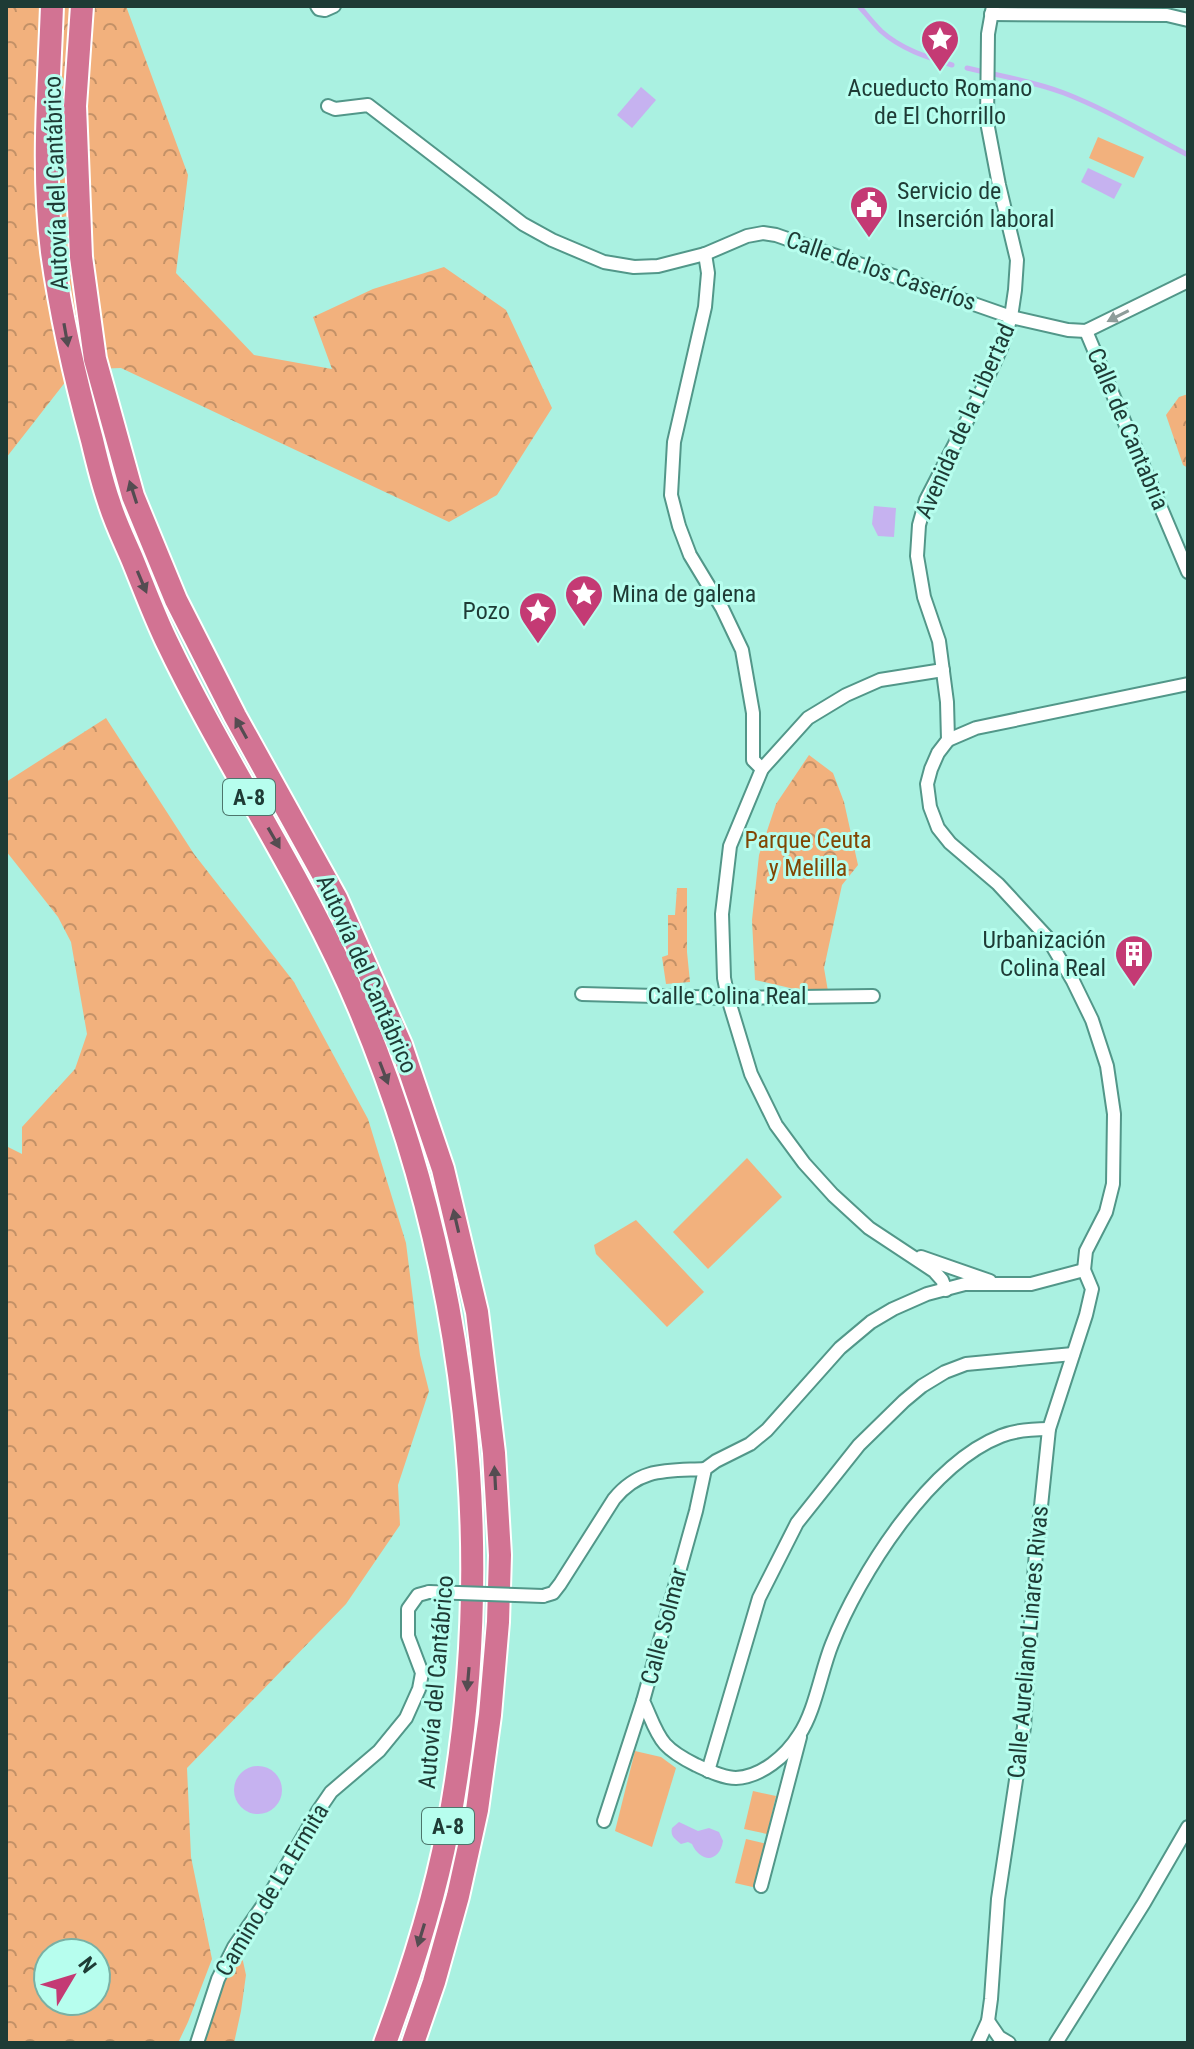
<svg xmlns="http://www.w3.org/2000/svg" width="1194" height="2049" font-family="'Roboto Condensed',sans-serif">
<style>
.forest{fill:url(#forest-crowns);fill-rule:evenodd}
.pitch{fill:#f2b17d}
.water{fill:#c6b2f0}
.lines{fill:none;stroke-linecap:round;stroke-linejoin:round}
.stream{stroke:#c6b2f0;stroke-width:5}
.minor-casing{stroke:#529789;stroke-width:16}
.motorway-casing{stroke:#fff;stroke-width:26}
.minor{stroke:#fff;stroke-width:12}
.motorway{stroke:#d27393;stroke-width:22}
.minor-bridge-casing{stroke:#529789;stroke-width:16;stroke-linecap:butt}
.minor-bridge{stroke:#fff;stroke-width:12}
.oneway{fill:#8e9d9a}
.oneway2{fill:#544c51}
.labels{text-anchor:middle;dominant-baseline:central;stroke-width:6;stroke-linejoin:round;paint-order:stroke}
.shield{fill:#b7feee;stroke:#4c766c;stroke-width:2}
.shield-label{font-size:22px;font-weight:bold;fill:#1e3b35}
.poi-label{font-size:24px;fill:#1e3b35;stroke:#b7feee;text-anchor:start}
.street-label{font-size:24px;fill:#1e3b35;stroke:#b7feee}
.park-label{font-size:24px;fill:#814603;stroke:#b7feee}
</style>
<defs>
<pattern id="forest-crowns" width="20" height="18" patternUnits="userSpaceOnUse" patternTransform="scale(2)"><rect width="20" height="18" fill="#f2b17d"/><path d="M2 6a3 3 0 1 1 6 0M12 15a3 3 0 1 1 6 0" fill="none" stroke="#c39167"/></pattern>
</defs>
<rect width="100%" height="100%" fill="#aaf1e1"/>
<!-- forest -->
<g class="forest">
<path d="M6,6H126L188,175L176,273L254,355L332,369L313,317L373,289L444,267L506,310L552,408L497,495L449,522L121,368L93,369L70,376L6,458Z"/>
<path d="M1188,394V468L1183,465L1166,415L1179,397Z"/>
<path d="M106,718L194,854L294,982L368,1119L406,1243L420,1355L429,1391L398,1485L400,1525L346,1604L187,1768L191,1857L212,1959L188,2022L178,2043H6V1146L22,1154V1127L75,1069L87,1034L71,942L58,917L6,851V782ZM96,1953V2001H48V1953Z"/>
<path d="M809,755L833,773L844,802L858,865L842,885L824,968L829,997L755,980L752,920L759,855L776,804Z"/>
<path d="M677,888H687V952L690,982L666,984L662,957L668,955V915H675Z"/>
<path d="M241,1952L246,1975L241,2011L234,2043H201C212,2011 221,1979 241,1952Z"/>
</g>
<!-- pitch -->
<g class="pitch">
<path d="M1098,137L1144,157L1134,178L1089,158Z"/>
<path d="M747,1158L782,1197L708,1269L673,1232Z"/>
<path d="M636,1220L704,1292L667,1327L596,1254L594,1245Z"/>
<path d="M635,1751L661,1757L676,1768L652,1847L615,1831Z"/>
<path d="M753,1791L776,1796L767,1834L744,1829Z"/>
<path d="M746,1839L767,1844L757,1888L735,1883Z"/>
</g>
<!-- water -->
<g class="water">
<path d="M641,87L656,100L632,128L617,115Z"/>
<path d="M1088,168L1122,184L1114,199L1081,182Z"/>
<path d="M874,506L896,508L894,537L878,536L872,524Z"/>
<circle cx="258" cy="1790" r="24"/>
<path d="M679,1822L698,1831L709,1828L719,1832L723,1841C719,1864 700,1862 692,1844L688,1842L681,1844C675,1839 670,1836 672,1828Z"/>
</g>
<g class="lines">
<!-- stream -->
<g class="stream">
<path d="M859,6C866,14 873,23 881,31C901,49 926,57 952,65"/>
<path d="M967,68C1000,76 1033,81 1064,93C1108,110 1147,134 1188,155"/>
</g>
<defs>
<g id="minor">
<path d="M317,6L319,9L325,10L334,6"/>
<path d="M993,6L988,34L987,122L999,185L1017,260L1015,290L1011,317L1002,346L973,409L926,500L919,525L917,556L924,597L939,641L947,702L948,740L938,753L931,769L927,784L930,807L938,828L950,843L998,884L1047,937L1073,981L1092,1020L1107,1066L1114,1114L1113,1184L1106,1212L1086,1251L1084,1270"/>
<path d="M991,14L1167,15L1188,20"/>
<path d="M328,106L335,109L368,105L523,224L552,240L604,262L634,267L658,266L705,254L747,236L763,233L776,235L1011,317L1068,330L1086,331L1188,281"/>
<path d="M705,254L708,273L705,307L674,442L671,495L679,526L690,555L722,608L742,650L753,713V760L762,769L730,846L722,914L724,978L728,998L751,1074L776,1125L804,1163L833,1195L869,1228L934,1271L942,1280L946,1290"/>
<path d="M1086,331L1188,572"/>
<path d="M948,740L976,728L1188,684"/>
<path d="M762,769L808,718L846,695L880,680L943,670"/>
<path d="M582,994L728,998L873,996"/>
<path d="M921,1257L990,1281"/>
<path d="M1049,1429C1032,1429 1016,1430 1001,1436C929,1464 859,1575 832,1644C821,1671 815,1712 799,1735C786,1756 761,1777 736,1778C723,1778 707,1770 696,1765C686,1760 673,1753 665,1744C655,1733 650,1715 643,1701L696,1511L705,1469L716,1461L750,1444L767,1430L840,1348L871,1322L893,1309L927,1294L965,1284H1031L1084,1270"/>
<path d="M543,1596L553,1593L560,1584L614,1499C640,1467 668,1471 705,1469"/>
<path d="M708,1771L759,1598L797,1523L859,1445L904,1401L922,1386L945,1372L966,1364L1073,1354"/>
<path d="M604,1821L643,1701"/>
<path d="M761,1886L800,1737"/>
<path d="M988,2021L999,2037L1009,2043"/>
<path d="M197,2043L218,1979L234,1947L266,1901L318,1811L331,1792L379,1751L406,1718L419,1689L422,1673L408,1636V1609L418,1595L429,1592"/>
<path d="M978,2043L988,2021L991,1999L998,1899L1024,1727L1035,1564L1049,1429L1086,1315L1092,1289L1084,1270"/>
<path d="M1056,2043L1144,1903L1188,1827"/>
</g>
<g id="motorway">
<path d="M52,6C49,88 42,170 52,252C61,316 75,378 92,440C97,461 102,482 109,502C115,522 125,542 133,561C144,588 154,615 166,640C226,766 306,881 360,1010C467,1267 500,1553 448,1828C434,1901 411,1973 385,2043"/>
<path d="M82,6L75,106L81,257L95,359L133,496L176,600L235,716L336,898L401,1045L443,1169L477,1312L494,1453L500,1555L498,1622L490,1715L477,1810L458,1896L434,1982L413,2043"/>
</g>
</defs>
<!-- minor casing -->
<use href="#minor" class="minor-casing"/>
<!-- motorway casing -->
<use href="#motorway" class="motorway-casing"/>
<!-- minor -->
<use href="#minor" class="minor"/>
<!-- motorway -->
<use href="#motorway" class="motorway"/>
<defs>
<path id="minor-bridge" d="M429,1592L543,1596"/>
</defs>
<!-- minor-bridge casing -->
<use href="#minor-bridge" class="minor-bridge-casing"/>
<!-- minor-bridge -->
<use href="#minor-bridge" class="minor-bridge"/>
</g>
<!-- one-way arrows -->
<defs><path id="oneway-solid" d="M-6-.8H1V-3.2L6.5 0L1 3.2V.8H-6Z" transform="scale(2)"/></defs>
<use class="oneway" href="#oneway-solid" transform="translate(1118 316) rotate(153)"/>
<g class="oneway2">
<use href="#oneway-solid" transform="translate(66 335) rotate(80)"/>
<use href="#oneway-solid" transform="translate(133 492) rotate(-108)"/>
<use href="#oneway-solid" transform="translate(142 582) rotate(67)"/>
<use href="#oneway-solid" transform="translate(241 728) rotate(-119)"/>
<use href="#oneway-solid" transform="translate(274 838) rotate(60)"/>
<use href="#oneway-solid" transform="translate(384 1073) rotate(69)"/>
<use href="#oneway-solid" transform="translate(456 1221) rotate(-103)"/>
<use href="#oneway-solid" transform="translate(495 1478) rotate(-93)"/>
<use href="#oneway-solid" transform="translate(468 1679) rotate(95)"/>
<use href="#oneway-solid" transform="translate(421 1935) rotate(107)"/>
</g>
<!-- icons -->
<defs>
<symbol id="sight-pin" viewBox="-11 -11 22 30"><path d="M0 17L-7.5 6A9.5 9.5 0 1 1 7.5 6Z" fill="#c43a74" stroke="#b7feee"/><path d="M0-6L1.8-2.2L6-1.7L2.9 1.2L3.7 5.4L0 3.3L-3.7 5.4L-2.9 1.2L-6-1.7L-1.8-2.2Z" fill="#fff"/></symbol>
<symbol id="civic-pin" viewBox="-11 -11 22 30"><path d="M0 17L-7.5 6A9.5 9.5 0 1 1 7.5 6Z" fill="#c43a74" stroke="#b7feee"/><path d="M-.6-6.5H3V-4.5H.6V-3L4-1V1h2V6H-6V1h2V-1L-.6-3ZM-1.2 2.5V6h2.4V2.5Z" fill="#fff"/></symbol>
<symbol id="building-pin" viewBox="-11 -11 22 30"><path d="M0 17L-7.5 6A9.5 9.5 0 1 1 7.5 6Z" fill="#c43a74" stroke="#b7feee"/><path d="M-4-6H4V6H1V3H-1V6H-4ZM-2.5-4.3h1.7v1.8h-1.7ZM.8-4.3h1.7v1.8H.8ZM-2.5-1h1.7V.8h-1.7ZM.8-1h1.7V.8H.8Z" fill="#fff"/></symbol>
</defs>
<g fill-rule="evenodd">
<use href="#sight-pin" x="918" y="17" width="44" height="60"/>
<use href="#civic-pin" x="847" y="183" width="44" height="60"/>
<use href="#sight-pin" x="562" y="572" width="44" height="60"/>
<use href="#sight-pin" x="516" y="589" width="44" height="60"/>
<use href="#building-pin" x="1112" y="932" width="44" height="60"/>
</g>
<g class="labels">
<!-- shield labels -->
<g class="shield">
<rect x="223" y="779" width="52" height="36" rx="6"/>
<rect x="422" y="1808" width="52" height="36" rx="6"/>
</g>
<g class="shield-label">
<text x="249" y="797">A-8</text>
<text x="448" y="1826">A-8</text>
</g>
<!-- poi labels -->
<g class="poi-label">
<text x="940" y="88" text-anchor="middle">Acueducto Romano<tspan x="940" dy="28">de El Chorrillo</tspan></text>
<text x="897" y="191">Servicio de<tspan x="897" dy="28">Inserción laboral</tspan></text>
<text x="612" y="594">Mina de galena</text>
<text x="510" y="611" text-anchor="end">Pozo</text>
<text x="1106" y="940" text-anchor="end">Urbanización<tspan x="1106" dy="28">Colina Real</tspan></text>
</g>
<!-- street labels -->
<g class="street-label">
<text transform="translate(56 183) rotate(-92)">Autovía del Cantábrico</text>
<text transform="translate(881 271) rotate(19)">Calle de los Caseríos</text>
<text transform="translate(965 421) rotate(-66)">Avenida de la Libertad</text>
<text transform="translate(1128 429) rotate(67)">Calle de Cantabria</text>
<text transform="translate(367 974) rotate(66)">Autovía del Cantábrico</text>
<text x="727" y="996">Calle Colina Real</text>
<text transform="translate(664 1626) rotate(-75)">Calle Solmar</text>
<text transform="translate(1028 1642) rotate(-85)">Calle Aureliano Linares Rivas</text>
<text transform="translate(436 1682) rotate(-85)">Autovía del Cantábrico</text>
<text transform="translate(272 1890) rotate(-59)">Camino de La Ermita</text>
</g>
<!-- park labels -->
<g class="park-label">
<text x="808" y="840">Parque Ceuta<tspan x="808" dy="28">y Melilla</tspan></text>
</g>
</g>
<!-- border -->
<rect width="1194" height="2049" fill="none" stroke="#1e3b35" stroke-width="16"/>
<!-- north arrow -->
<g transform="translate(72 1977) rotate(52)"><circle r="38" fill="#b7feee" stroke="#7ab0a4" stroke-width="2"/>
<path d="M0-6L14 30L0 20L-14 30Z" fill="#c43a74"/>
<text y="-12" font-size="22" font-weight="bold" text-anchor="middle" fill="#1e3b35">N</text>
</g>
</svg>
